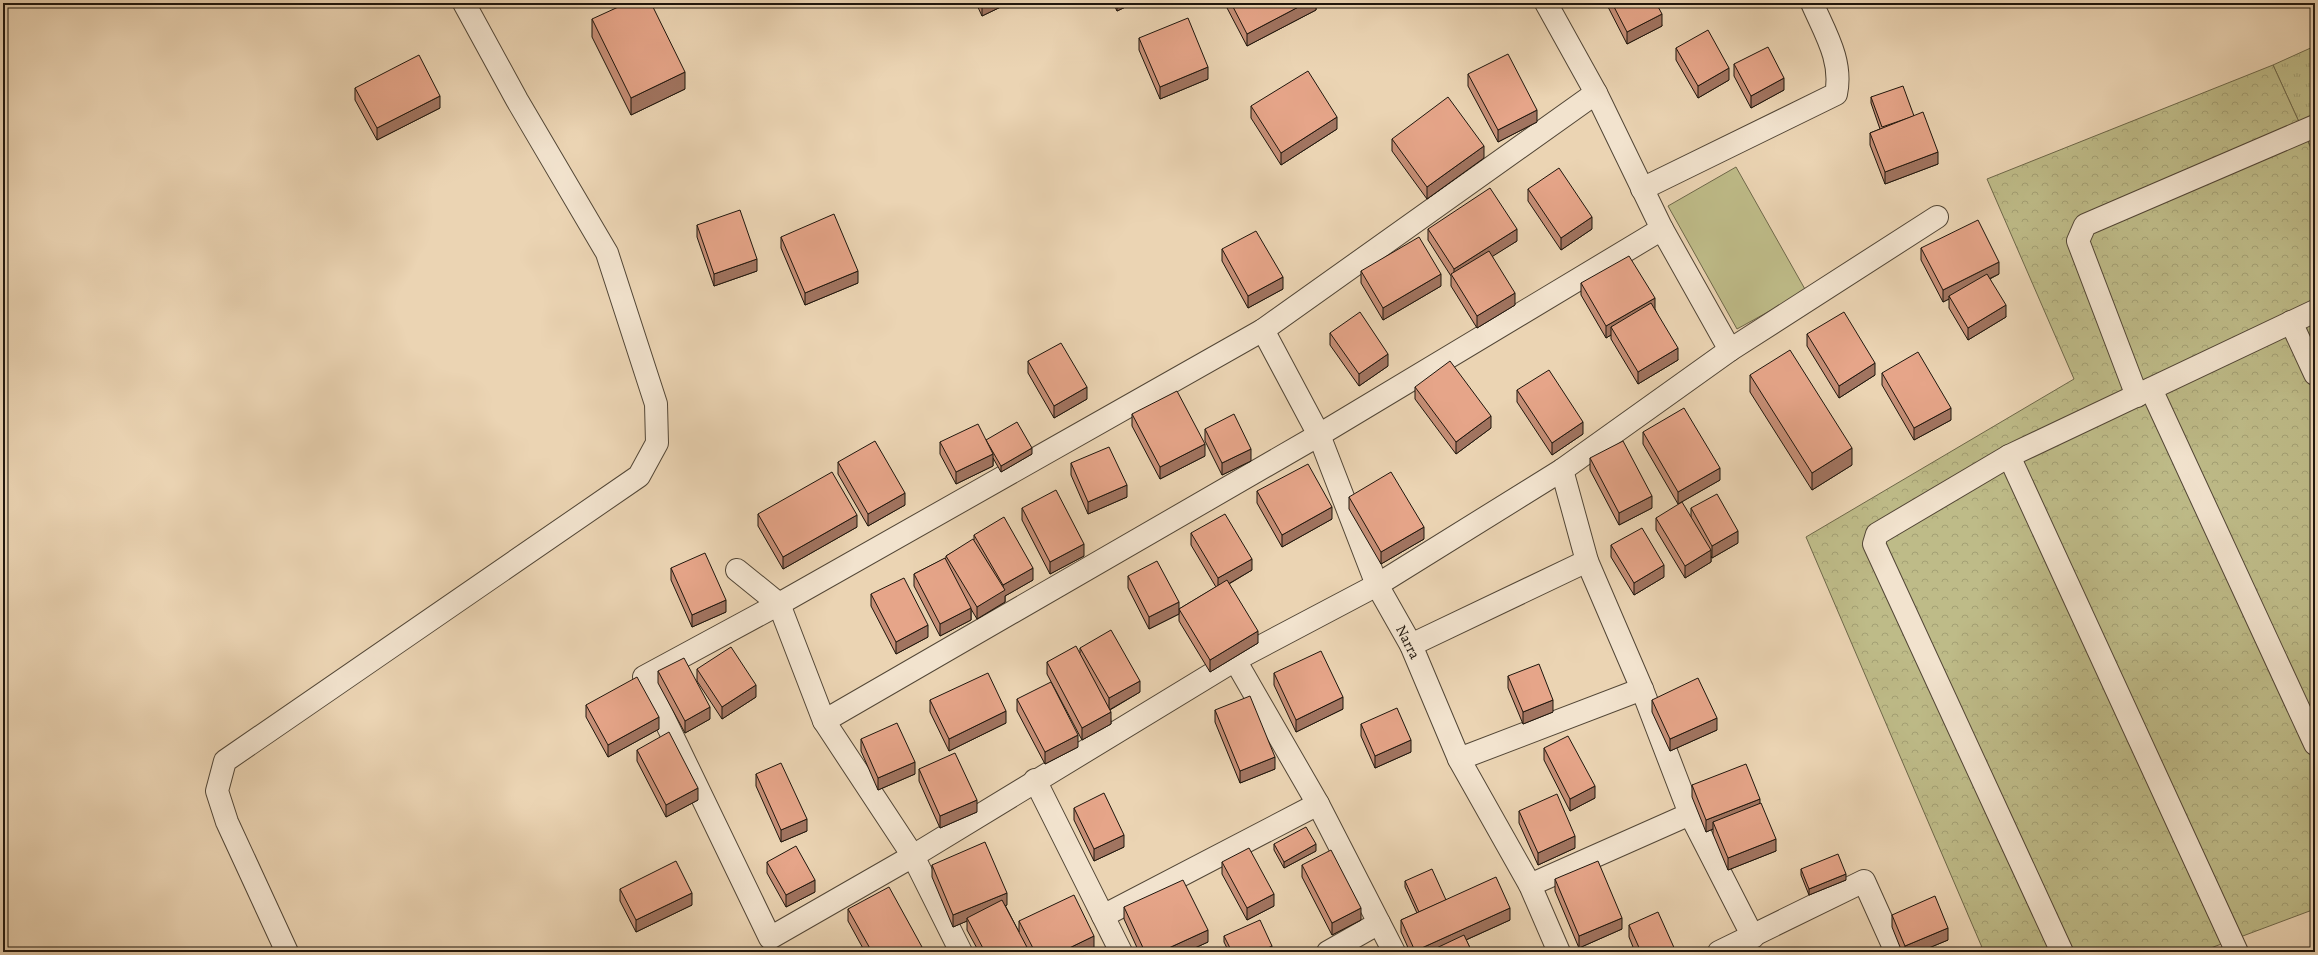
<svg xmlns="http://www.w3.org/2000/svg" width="2318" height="955" font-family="Alegreya,serif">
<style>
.grass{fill:url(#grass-tufts);stroke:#6e684a}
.forest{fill:url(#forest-crowns);stroke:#6e684a}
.pitch{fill:#bebb88;stroke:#6e684a}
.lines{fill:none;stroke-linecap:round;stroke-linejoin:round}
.street-casing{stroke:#524636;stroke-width:24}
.street{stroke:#f2e3ce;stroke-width:22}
.wall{fill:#c68e76;stroke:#1f160d}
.shaded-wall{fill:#a17460;stroke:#1f160d}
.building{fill:#e6a589;stroke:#1f160d}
.labels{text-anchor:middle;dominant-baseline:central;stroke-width:3;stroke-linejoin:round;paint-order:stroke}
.street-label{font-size:15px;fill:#1f160d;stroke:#f2e3ce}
</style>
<defs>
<pattern id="grass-tufts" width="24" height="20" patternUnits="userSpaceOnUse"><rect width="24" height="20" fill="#bebb88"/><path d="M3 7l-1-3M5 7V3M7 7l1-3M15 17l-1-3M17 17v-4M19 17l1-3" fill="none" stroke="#a3a074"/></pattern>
<pattern id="forest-crowns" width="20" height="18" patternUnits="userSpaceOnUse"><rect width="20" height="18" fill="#bebb88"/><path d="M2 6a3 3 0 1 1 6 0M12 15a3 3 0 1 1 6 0" fill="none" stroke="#a3a074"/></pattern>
</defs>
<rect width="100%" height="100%" fill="#ebd4b3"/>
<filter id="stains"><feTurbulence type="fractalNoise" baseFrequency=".005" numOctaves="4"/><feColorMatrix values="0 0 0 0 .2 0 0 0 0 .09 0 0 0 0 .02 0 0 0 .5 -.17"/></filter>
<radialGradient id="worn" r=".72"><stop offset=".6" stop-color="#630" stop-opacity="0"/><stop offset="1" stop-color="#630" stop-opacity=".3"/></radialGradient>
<!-- grass -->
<path class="grass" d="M2315,46V157L2273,65Z"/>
<!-- forest -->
<path class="forest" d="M2273,65L2315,157V909L2200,952H1984L1806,537L2074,379L1987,179Z"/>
<!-- pitch -->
<path class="pitch" d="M1736,167L1806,291L1737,329L1668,206Z"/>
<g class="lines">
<defs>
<g id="street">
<path d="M1546,3L1596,93L1662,229L1730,350"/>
<path d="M1596,93L1263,330L779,604L644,677L770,938L913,856L1235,660L1377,585L1562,470L1730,350L1937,217"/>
<path d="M1642,189L1836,94C1843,61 1825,33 1812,3"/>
<path d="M2291,322L2315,374"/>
<path d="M1263,330L1319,435L1377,585L1411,645L1459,759L1530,885L1559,952"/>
<path d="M2151,389L2315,744"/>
<path d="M2137,396L2078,241L2085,225L2315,126"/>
<path d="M2009,456L2237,952"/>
<path d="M1562,470L1587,561L1642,689L1690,814L1753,937"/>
<path d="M737,570L779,604L824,721L913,856L961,952"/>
<path d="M1411,645L1587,561"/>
<path d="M1235,660L1318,804L1394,952"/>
<path d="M824,721L1319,435L1662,229"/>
<path d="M1459,759L1642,689"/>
<path d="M1035,780L1121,952"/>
<path d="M1530,885L1690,814"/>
<path d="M1103,916L1318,804"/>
<path d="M287,952L227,822L217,791L225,761L639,476L657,443L656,404L607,253L517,100L464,3"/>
<path d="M1328,952L1379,923"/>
<path d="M1719,952L1864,881L1896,952"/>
<path d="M2062,952L1874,544L1877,534L2009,456L2315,311"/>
</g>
</defs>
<!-- street casing -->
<use href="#street" class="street-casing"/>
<!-- street -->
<use href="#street" class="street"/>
</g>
<!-- wall -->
<g class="wall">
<path d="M976,3H1009L982,16Z"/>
<path d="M1113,3H1134L1117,11Z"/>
<path d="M1226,3H1316V10L1247,46L1226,6Z"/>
<path d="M1606,3H1656L1662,26L1627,44Z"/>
<path d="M592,19L685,89L631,115L592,37Z"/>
<path d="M1139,38L1208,79L1160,99L1139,50Z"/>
<path d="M1676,48L1729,80L1698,98L1676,60Z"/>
<path d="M1734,64L1784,90L1751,108L1734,76Z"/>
<path d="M1468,74L1537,122L1498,142L1468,86Z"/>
<path d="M355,88L440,108L377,140L355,100Z"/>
<path d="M1871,97L1914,116L1938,164L1885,184L1870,145V133L1880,129L1871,103Z"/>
<path d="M1251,106L1337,129L1281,165L1251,118Z"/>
<path d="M1392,139L1484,158L1427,199L1392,151Z"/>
<path d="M1528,189L1592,229L1561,250L1528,201Z"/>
<path d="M697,225L757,271L714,286L697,237Z"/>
<path d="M1428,229L1517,241L1492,256L1515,305L1477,328L1451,286V276L1428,240Z"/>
<path d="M781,237L858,283L805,305L781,248Z"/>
<path d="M1921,248L1999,274L1990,279L2006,317L1968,340L1949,308V299L1943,302L1921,260Z"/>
<path d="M1222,249L1283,289L1248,308L1222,261Z"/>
<path d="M1361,271L1441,286L1383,320L1361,283Z"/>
<path d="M1581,283L1655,309L1678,360L1638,384L1611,339V335L1606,338L1581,295Z"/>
<path d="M1330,333L1388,366L1359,386L1330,345Z"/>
<path d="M1807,334L1875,375L1839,398L1807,346Z"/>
<path d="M1028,361L1087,399L1054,418L1028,373Z"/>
<path d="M1882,373L1951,420L1914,440L1882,385Z"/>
<path d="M1750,375L1852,465L1812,490L1750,392Z"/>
<path d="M1415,387L1491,428L1456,454L1415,399Z"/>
<path d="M1517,390L1583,434L1552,455L1517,402Z"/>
<path d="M1132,414L1205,456L1160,479L1132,426Z"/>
<path d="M1205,429L1251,461L1222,475L1205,441Z"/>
<path d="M1643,432L1720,480L1678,504L1643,444Z"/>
<path d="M986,441L1032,454L1001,472L993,458V466L956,484L940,454V442Z"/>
<path d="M1590,458L1652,508L1619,525L1590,470Z"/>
<path d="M838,462L905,505L868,526L838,474Z"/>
<path d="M1071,463L1127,497L1088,514L1071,475Z"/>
<path d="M1257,491L1332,519L1282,547L1257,503Z"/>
<path d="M1349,497L1424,539L1381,564L1349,509Z"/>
<path d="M1022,508L1084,556L1050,574L1022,520Z"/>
<path d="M1691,508L1738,543L1712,558L1711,556V562L1685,578L1656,530V518L1691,517Z"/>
<path d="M758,514L857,527L783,569L758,526Z"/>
<path d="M1191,533L1252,570L1229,584L1258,643L1210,672L1179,621V609L1216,587L1191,545Z"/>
<path d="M974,535L1033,580L1005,596V602L977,619L971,609V620L940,636L914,586V574L946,558V556L974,540Z"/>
<path d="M1611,545L1664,577L1634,595L1611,557Z"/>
<path d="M671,568L726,612L692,627L671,580Z"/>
<path d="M1128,576L1179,614L1149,629L1128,588Z"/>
<path d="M871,594L928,637L896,654L871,606Z"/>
<path d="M1080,648L1140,692L1110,710L1111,724L1082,740L1047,674V662L1080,653Z"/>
<path d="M697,669L756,697L722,719L697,681Z"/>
<path d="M658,671L710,719L685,733L658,683Z"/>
<path d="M1274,673L1343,709L1296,732L1274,685Z"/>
<path d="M1508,676L1553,712L1523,724L1508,688Z"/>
<path d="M1017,699L1078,747L1045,764L1017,711Z"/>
<path d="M930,700L1006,723L949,751L930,712Z"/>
<path d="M1652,700L1717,730L1670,751L1652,712Z"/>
<path d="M586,705L659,729L608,757L586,717Z"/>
<path d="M1215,710L1275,769L1240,783L1215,722Z"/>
<path d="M1361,724L1411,752L1375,768L1361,736Z"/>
<path d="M861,739L915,774L878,790L861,751Z"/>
<path d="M1544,748L1595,798L1570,811L1544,760Z"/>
<path d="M637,750L698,800L666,817L637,761Z"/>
<path d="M919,769L977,812L940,828L919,781Z"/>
<path d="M756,774L807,831L781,842L756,786Z"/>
<path d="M1692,785L1760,803L1776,851L1728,870L1713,834V829L1706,832L1692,797Z"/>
<path d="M1074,808L1124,847L1094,861L1074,820Z"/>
<path d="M1519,811L1575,848L1538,865L1519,823Z"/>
<path d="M1274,844L1316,851L1284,868L1274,850Z"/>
<path d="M767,862L815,892L786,907L767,873Z"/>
<path d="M1222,862L1274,906L1247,920L1222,874Z"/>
<path d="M932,865L1007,905H1005L1019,932V921L1094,948L1086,952H979L967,930V921L953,927L932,877Z"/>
<path d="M1302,865L1361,920L1332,935L1302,877Z"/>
<path d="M1801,869L1846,880L1809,895L1801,875Z"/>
<path d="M1555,879L1622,929L1579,948L1555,891Z"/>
<path d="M1405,881L1446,900L1510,920L1466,940L1472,952H1410L1401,932V920L1417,913L1405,887Z"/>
<path d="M620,889L692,905L636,932L620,901Z"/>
<path d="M1124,907L1208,942L1186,952H1139L1124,919Z"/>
<path d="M848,909L922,952H865L848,921Z"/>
<path d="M1892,915L1948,940L1919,952H1902L1892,927Z"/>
<path d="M1629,925L1676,952H1635L1629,937Z"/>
<path d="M1224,936L1272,952H1229L1224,942Z"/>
</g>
<!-- shaded-wall -->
<g class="shaded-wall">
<path d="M984,3H1009L982,16V4Z"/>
<path d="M1117,3H1134L1117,11Z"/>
<path d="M1306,3H1316V10L1247,46V34Z"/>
<path d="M1829,3H1835L1829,6Z"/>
<path d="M1662,14V26L1627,44V32Z"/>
<path d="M1208,67V79L1160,99V87Z"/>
<path d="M1729,68V80L1698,98V86Z"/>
<path d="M685,72V89L631,115V98Z"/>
<path d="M1784,78V90L1751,108V96Z"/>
<path d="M440,96V108L377,140V128Z"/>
<path d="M1537,110V122L1498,142V130Z"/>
<path d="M1337,117V129L1281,165V153Z"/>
<path d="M1484,146V158L1427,199V187Z"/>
<path d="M1938,152V164L1885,184V172Z"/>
<path d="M1592,217V229L1561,250V238Z"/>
<path d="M1517,229V241L1455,280L1454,279V269Z"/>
<path d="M757,259V271L714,286V274Z"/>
<path d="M1999,262V274L1950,298L1949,296V299L1943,302V290Z"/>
<path d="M858,271V283L805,305V293Z"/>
<path d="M1441,274V286L1383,320V308Z"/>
<path d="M1283,277V289L1248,308V296Z"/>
<path d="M1515,293V305L1477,328V316Z"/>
<path d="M1655,298V310L1611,327V335L1606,338V326Z"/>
<path d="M2006,305V317L1968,340V328Z"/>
<path d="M1678,348V360L1638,384V372Z"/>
<path d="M1388,354V366L1359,386V374Z"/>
<path d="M1875,363V375L1839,398V386Z"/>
<path d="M1087,387V399L1054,418V406Z"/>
<path d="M1951,408V420L1914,440V428Z"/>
<path d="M1491,416V428L1456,454V442Z"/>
<path d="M1583,422V434L1552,455V443Z"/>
<path d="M1205,444V456L1160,479V467Z"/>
<path d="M1032,448V454L1001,472V466Z"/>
<path d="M1852,448V465L1812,490V473Z"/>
<path d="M1251,449V461L1222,475V463Z"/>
<path d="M993,454V466L956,484V472Z"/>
<path d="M1720,468V480L1678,504V492Z"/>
<path d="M1127,485V497L1088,514V502Z"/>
<path d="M905,493V505L868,526V514Z"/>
<path d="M1652,496V508L1619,525V513Z"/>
<path d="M1332,507V519L1282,547V535Z"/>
<path d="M857,515V527L783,569V557Z"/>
<path d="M1424,527V539L1381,564V552Z"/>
<path d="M1738,531V543L1712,558V546Z"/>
<path d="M1084,544V556L1050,574V562Z"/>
<path d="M1711,550V562L1685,578V566Z"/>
<path d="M1252,559V570L1218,590V578Z"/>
<path d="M1664,565V577L1634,595V583Z"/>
<path d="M1033,568V580L1005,596V602L977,619V607L1003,590V585Z"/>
<path d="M726,600V612L692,627V615Z"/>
<path d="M1179,602V614L1149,629V617Z"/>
<path d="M971,608V620L940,636V624Z"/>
<path d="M928,625V637L896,654V642Z"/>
<path d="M1258,631V643L1210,672V660Z"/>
<path d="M1140,681V692L1109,710V698Z"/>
<path d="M756,685V697L722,719V707Z"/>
<path d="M1343,697V709L1296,732V720Z"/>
<path d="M1553,700V712L1523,724V712Z"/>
<path d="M710,707V719L685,733V721Z"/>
<path d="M1006,711V723L949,751V739Z"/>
<path d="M1111,712V724L1082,740V728Z"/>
<path d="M659,717V729L608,757V745Z"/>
<path d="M1717,718V730L1670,751V739Z"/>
<path d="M1078,735V747L1045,764V752Z"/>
<path d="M1411,740V752L1375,768V756Z"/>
<path d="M1275,757V769L1240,783V771Z"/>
<path d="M915,762V774L878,790V778Z"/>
<path d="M1595,786V798L1570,811V799Z"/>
<path d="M698,788V800L666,817V805Z"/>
<path d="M1760,799V811L1713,822V829L1706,832V820Z"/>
<path d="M977,800V812L940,828V816Z"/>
<path d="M807,819V831L781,842V830Z"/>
<path d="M1124,835V847L1094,861V849Z"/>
<path d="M1575,836V848L1538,865V853Z"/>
<path d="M1776,839V851L1728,870V858Z"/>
<path d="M1316,844V851L1284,868V862Z"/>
<path d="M1846,874V880L1809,895V889Z"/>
<path d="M815,880V892L786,907V895Z"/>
<path d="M692,893V905L636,932V920Z"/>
<path d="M1007,893V905L969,921L967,918V921L953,927V915Z"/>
<path d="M1274,894V906L1247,920V908Z"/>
<path d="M1361,908V920L1332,935V923Z"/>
<path d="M1510,908V920L1439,952H1415V951Z"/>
<path d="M1622,918V929L1579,948V936Z"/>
<path d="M1948,928V940L1919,952H1905V946Z"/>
<path d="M1208,930V942L1186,952H1160Z"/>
<path d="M1094,936V948L1086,952H1061Z"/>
<path d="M1272,946V952H1259Z"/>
<path d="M922,947V952H912Z"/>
</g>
<!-- building -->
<g class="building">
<path d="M627,3H651L685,72L631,98L592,19Z"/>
<path d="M1231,3H1306L1247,34Z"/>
<path d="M1612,3H1656L1662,14L1627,32Z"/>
<path d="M1188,18L1208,67L1160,87L1139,38Z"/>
<path d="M1708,30L1729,68L1698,86L1676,48Z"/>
<path d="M1768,47L1784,78L1751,96L1734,64Z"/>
<path d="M1508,54L1537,110L1498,130L1468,74Z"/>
<path d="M419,55L440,96L377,128L355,88Z"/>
<path d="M1308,71L1337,117L1281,153L1251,106Z"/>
<path d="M1903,86L1914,116L1882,127L1871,97Z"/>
<path d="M1448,97L1484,146L1427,187L1392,139Z"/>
<path d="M1923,112L1938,152L1885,172L1870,133Z"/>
<path d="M1559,168L1592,217L1561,238L1528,189Z"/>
<path d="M1490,188L1517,229L1454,269L1428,229Z"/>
<path d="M740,210L757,259L714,274L697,225Z"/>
<path d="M834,214L858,271L805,293L781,237Z"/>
<path d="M1978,220L1999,262L1943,290L1921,248Z"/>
<path d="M1256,231L1283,277L1248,296L1222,249Z"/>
<path d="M1419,237L1441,274L1383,308L1361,271Z"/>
<path d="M1489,251L1515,293L1477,316L1451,274Z"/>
<path d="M1629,256L1655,298L1606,326L1581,283Z"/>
<path d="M1987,274L2006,305L1968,328L1949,296Z"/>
<path d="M1651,303L1678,348L1638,372L1611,327Z"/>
<path d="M1360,312L1388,354L1359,374L1330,333Z"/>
<path d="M1844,312L1875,363L1839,386L1807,334Z"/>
<path d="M1061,343L1087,387L1054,406L1028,361Z"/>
<path d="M1790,350L1852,448L1812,473L1750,375Z"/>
<path d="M1918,352L1951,408L1914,428L1882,373Z"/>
<path d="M1450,361L1491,416L1456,442L1415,387Z"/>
<path d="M1549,370L1583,422L1552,443L1517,390Z"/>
<path d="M1177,391L1205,444L1160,467L1132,414Z"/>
<path d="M1684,408L1720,468L1678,492L1643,432Z"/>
<path d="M1234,414L1251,449L1222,463L1205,429Z"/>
<path d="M1017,422L1032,448L1001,466L986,440Z"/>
<path d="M978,424L993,454L956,472L940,442Z"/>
<path d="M875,441L905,493L868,514L838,462Z"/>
<path d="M1623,441L1652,496L1619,513L1590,458Z"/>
<path d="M1109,447L1127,485L1088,502L1071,463Z"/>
<path d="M1308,464L1332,507L1282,535L1257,491Z"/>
<path d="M832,472L857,515L783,557L758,514Z"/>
<path d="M1391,472L1424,527L1381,552L1349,497Z"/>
<path d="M1056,490L1084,544L1050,562L1022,508Z"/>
<path d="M1717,494L1738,531L1712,546L1691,508Z"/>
<path d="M1682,502L1711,550L1685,566L1656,518Z"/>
<path d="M1225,514L1252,559L1218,578L1191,533Z"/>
<path d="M1004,517L1033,568L1003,585L974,535Z"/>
<path d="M1642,528L1664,565L1634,583L1611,545Z"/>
<path d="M973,539L1005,590L977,607L946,556Z"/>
<path d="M705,553L726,600L692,615L671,568Z"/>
<path d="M945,558L971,608L940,624L914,574Z"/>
<path d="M1157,561L1179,602L1149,617L1128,576Z"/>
<path d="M904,578L928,625L896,642L871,594Z"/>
<path d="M1227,580L1258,631L1210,660L1179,609Z"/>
<path d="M1111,630L1140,681L1109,698L1080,648Z"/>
<path d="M1076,646L1111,712L1082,728L1047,662Z"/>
<path d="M731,647L756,685L722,707L697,669Z"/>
<path d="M1321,651L1343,697L1296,720L1274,673Z"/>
<path d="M684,658L710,707L685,721L658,671Z"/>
<path d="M1539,664L1553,700L1523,712L1508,676Z"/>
<path d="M988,673L1006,711L949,739L930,700Z"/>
<path d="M637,677L659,717L608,745L586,705Z"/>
<path d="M1698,678L1717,718L1670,739L1652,700Z"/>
<path d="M1051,682L1078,735L1045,752L1017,699Z"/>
<path d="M1250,696L1275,757L1240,771L1215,710Z"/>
<path d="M1397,708L1411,740L1375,756L1361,724Z"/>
<path d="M897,723L915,762L878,778L861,739Z"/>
<path d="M669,732L698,788L666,805L637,750Z"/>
<path d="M1568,736L1595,786L1570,799L1544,748Z"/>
<path d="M955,753L977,800L940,816L919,769Z"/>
<path d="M781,763L807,819L781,830L756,774Z"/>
<path d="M1746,764L1760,799L1706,820L1692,785Z"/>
<path d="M1104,793L1124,835L1094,849L1074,808Z"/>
<path d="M1557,794L1575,836L1538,853L1519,811Z"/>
<path d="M1761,803L1776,839L1728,858L1713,822Z"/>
<path d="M1306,827L1316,844L1284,862L1274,844Z"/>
<path d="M985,842L1007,893L953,915L932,865Z"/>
<path d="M796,846L815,880L786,895L767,862Z"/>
<path d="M1249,848L1274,894L1247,908L1222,862Z"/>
<path d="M1331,850L1361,908L1332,923L1302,865Z"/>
<path d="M1838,854L1846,874L1809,889L1801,869Z"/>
<path d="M676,861L692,893L636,920L620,889Z"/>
<path d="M1598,861L1622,918L1579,936L1555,879Z"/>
<path d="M1432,869L1446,900L1419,912L1405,881Z"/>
<path d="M1496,877L1510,908L1415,951L1401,920Z"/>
<path d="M1183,880L1208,930L1160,952H1145L1124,907Z"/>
<path d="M889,887L922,947L912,952H872L848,909Z"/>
<path d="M1074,895L1094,936L1061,952H1035L1019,921Z"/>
<path d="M1935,896L1948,928L1905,946L1892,915Z"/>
<path d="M1002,900L1029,951L1026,952H985L967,918Z"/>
<path d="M1658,912L1676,952H1641L1629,925Z"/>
<path d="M1260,920L1272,946L1259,952H1232L1224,936Z"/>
<path d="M1464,935L1472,952H1428Z"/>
</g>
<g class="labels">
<!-- street labels -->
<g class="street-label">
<text transform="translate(1408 642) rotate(63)">Narra</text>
</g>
</g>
<!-- margin -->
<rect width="2318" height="955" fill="none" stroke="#ebd4b3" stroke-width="16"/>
<rect x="4" y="4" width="2310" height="947" fill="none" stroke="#1f160d" stroke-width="2"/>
<rect x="8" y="8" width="2302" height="939" fill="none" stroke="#1f160d"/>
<rect width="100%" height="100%" filter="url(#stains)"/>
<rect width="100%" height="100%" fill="url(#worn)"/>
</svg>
